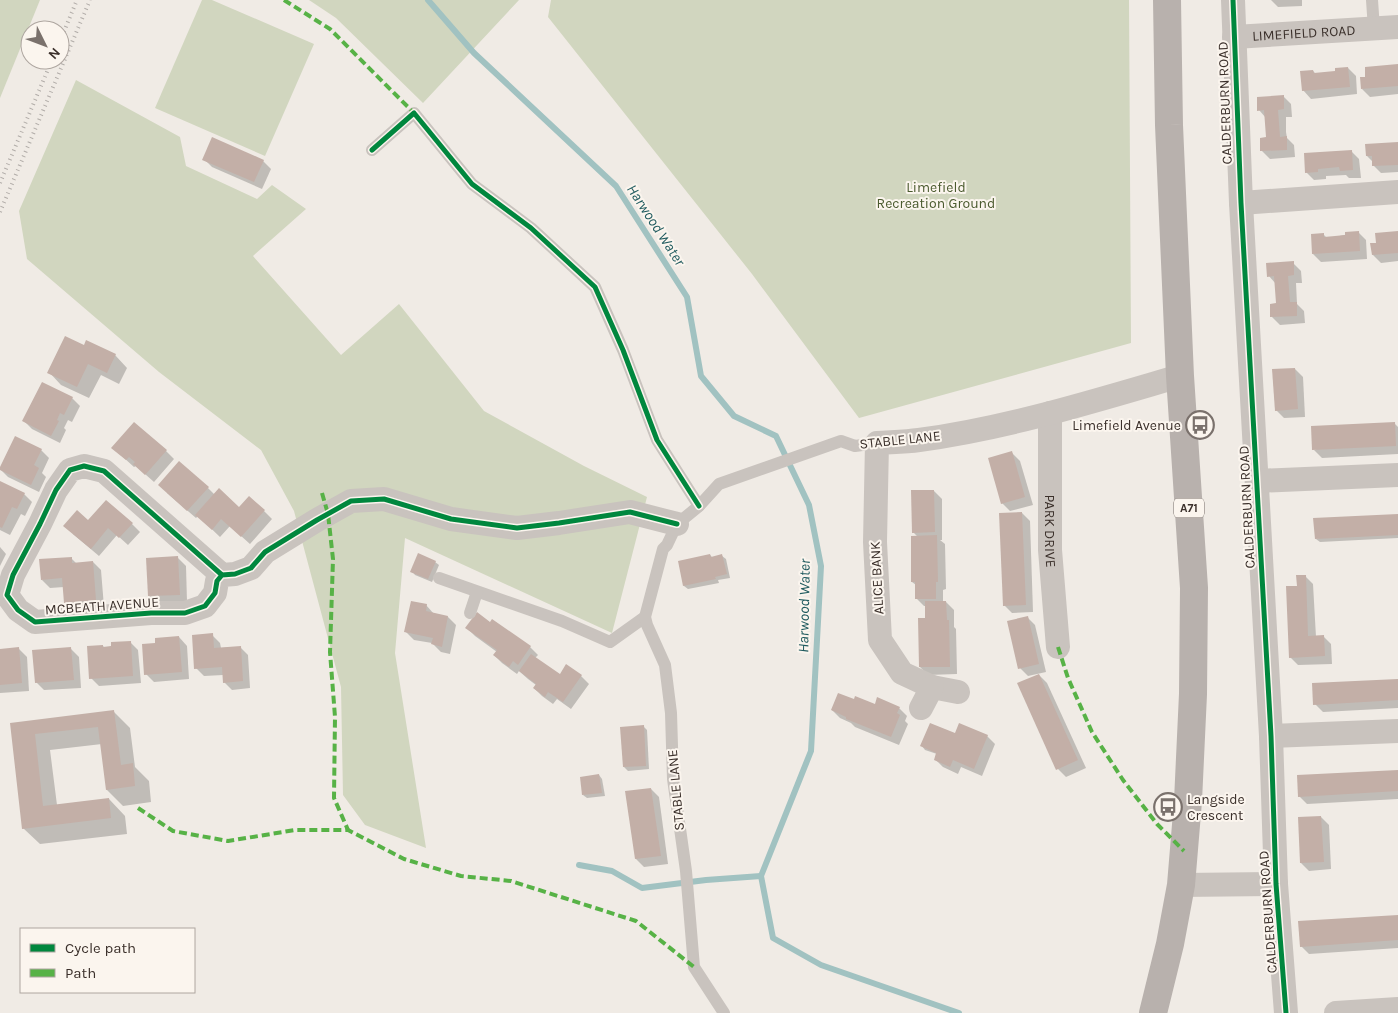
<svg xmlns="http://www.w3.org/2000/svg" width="1398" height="1013" font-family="Karla,sans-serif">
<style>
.green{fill:#d1d6bf}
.shadow{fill:#0003}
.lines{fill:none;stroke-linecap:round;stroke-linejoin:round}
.stream{stroke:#a1c2c1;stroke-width:6}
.building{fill:#c3afa7}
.lane{stroke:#c9c3be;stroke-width:12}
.street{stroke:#c9c3be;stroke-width:24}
.primary{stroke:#b8b1ad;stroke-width:28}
.rail{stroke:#b1aca8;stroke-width:4;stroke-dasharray:1 4;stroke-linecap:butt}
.quiet{stroke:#57b246;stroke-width:4;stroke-dasharray:8 4;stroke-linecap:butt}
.cycleway-casing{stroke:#fbf5ee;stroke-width:8}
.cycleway{stroke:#00873e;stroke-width:5}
.labels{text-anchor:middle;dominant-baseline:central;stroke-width:4;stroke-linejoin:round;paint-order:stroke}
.shield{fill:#fbf5ee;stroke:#756b66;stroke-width:1}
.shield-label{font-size:12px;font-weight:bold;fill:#3b302b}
.street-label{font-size:14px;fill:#3b302b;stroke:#fbf5ee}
.park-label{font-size:14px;fill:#4a5a2e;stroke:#fbf5ee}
.poi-label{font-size:14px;fill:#3b302b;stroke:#fbf5ee;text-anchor:end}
.water-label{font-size:15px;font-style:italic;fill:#1f5a5e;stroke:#fbf5ee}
</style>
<rect width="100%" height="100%" fill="#f0ebe5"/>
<!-- green -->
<g class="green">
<path d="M0,0H40L0,98Z"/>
<path d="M202,0H212L314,44L265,156L155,108Z"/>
<path d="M309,0H519L423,103L336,18Z"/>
<path d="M551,0H1129L1131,343L859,418L752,274L548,17Z"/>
<path d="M76,80L180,137L186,166L257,199L272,185L306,209L253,256L341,355L399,304L484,411L584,466L647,497L612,633L405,538L395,653L426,848L365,825L343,795L341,687L294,511L261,450L159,372L27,259L19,211Z"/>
</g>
<!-- shadow -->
<g class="shadow">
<path d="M1271,0H1302V6L1278,7Z"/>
<path d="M1398,65V94L1370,97L1362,89Z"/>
<path d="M1348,68L1356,76L1357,94L1311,99L1303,90L1313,71L1316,74L1336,72Z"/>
<path d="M1283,96L1291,104L1292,117H1286V132L1287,138L1294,145L1295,157L1270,159L1262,151L1267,138L1266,118L1259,110Z"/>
<path d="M1398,143V172L1381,173L1373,165V162L1367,156Z"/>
<path d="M1351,151L1359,159L1361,178H1349L1346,175L1326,176V179L1314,180L1306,172Z"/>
<path d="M204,159L263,161L271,169L262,189L212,167Z"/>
<path d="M1358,232L1366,240L1367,259L1321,262L1313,254L1324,235L1327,238L1335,237Z"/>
<path d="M1398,232V261L1381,263L1373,255L1378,244Z"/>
<path d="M1293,263L1301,271L1302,283H1296L1297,304L1304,311L1305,323L1280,325L1272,317L1277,304L1276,284L1269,276Z"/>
<path d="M84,347L115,355L127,368L119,384L101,375L89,398L61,385L49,372Z"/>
<path d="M1295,369L1303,377L1305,417L1284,418L1276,410Z"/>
<path d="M72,398L80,406L72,422L68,420L64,428L66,430L60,443L32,429L24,421Z"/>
<path d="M1394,423L1398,427V454L1322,458L1314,450Z"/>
<path d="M16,438L41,450L49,458L42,473L46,477L39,492L8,477L0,469Z"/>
<path d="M113,448L166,451L174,459L154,482L136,466L134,467Z"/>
<path d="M1012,453L1020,461L1033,505L1010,511L1002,503Z"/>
<path d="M0,482L24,494L32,502L25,516L21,514L10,535L0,530Z"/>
<path d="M208,488L215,495L240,509L264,511L272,519L250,544L230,526L220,537L198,516L196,518L167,493Z"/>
<path d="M934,491L942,499V540H940L945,544L946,589L943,590V602H946L954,610V627L956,629L957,674L928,675L920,667L926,619V606H924L916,598V585L912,582L918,537L913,532Z"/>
<path d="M1022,513L1030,521L1033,612L1012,613L1004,605Z"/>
<path d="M1398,516V538L1320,542L1316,539Z"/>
<path d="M88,522L132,524L140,532L128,545L117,535L99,556L73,534Z"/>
<path d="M0,547L6,554L0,566Z"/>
<path d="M710,555L713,558L722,556L726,559L730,578L718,580L719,583L688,589L684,586L679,562Z"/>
<path d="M71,558L77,564L93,562L101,570L104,607L73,610L65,602L64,587L50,588L42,580Z"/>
<path d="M178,558L186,566L187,602L157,604L149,596Z"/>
<path d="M435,562L439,565L432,582L415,575L412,571Z"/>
<path d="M1305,576L1313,584L1316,637L1323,636L1331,644L1332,664L1298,665L1290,657L1298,587Z"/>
<path d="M426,605L434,614L448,617L456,625L450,654L441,652L432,643L414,640L406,632Z"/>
<path d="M1027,617L1035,625L1046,672L1028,676L1020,668Z"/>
<path d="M491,623L530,647L538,655L535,658L560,675L581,676L589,684L571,709L557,699L553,704L542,696L534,688L536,685L528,679L519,671L517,674L502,663L494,655L497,652L475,636L467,628Z"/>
<path d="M212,635L220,643L221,648L240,647L248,655L250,688L232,690L224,682L223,675L204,676L196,668Z"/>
<path d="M179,637L187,646L189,679L154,682L146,674Z"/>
<path d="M130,642L138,650L141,683L99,686L91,678L103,646L105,648Z"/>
<path d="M19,649L27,657L29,691L0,693V650Z"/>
<path d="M71,649L79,657L81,688L44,690L36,682Z"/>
<path d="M1039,675L1047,683L1086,768L1066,777L1058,769Z"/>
<path d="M1398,680V708L1323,712L1315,704Z"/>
<path d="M875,706L899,708L907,716L905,721L908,724L899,745L855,727L851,723L840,718L832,710Z"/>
<path d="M114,712L130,728L135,767L149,781L151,802L123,806L107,790L102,744L50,750L57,805L109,799L125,816L127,834L40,844L23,828L11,724Z"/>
<path d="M643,726L647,730L649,769L628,771L624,767Z"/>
<path d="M955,735L987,736L995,744L982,776L961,767L958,774L943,767L935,759L937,754L925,750L922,746Z"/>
<path d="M1398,771V799L1307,804L1299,796Z"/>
<path d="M599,775L602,779L605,796L587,798L583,795Z"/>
<path d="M651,789L659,797L668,864L644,867L636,859Z"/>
<path d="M1321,817L1329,825L1331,869L1309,871L1301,863Z"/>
<path d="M1398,916V948L1309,954L1301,946Z"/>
</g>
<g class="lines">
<!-- stream -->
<g class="stream">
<path d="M428,0L474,53L616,186L687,297L701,376L734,416L776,436L809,505L821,566L811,751L761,876L773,938L821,965L959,1013"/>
<path d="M579,865L612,871L642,888L706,880L761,876"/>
</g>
</g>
<!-- building -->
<g class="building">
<path d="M1398,64V86L1361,89L1360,77H1365V67Z"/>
<path d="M1348,67L1350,87L1302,91L1300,71L1313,70L1314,73L1335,71V68Z"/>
<path d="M1284,95V109L1278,110L1279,123L1280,137L1287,136V150L1260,151V138L1266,137L1264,110L1257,111V97Z"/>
<path d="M212,137L264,160L254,182L202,160Z"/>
<path d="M1398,142V165L1372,166V156H1366L1365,144Z"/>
<path d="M1352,150L1353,170L1340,171L1339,167L1318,169V172L1305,173L1304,153Z"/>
<path d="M1359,231L1360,251L1312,254L1311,234L1324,233V237L1335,236L1345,235V232Z"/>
<path d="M1398,231V253L1372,255L1370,243H1376L1375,233Z"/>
<path d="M1294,261V275L1288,276L1290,302H1297V316L1270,317V304L1276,303L1274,276L1267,277L1266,263Z"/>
<path d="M65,336L84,345L86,340L116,354L107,373L88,364L77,387L47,373Z"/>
<path d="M1295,368L1298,409L1275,411L1272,369Z"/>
<path d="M42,382L73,397L64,415L60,413L57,420L59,421L51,436L22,421Z"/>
<path d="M134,422L167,450L145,475L133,464L135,462L129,457L126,460L111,448Z"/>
<path d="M1395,422L1396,446L1312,450L1311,426Z"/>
<path d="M15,436L42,449L34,465L39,468L31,485L0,470V467Z"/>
<path d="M1012,451L1025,497L1001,504L988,458Z"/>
<path d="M179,461L209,487L187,511L158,485Z"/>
<path d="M0,481L25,493L17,509L12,507L2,528L0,527Z"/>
<path d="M219,488L239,507L249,496L265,510L241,537L221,519L212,530L195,515Z"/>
<path d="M911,490H934L935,532L912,533Z"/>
<path d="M106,500L133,523L119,538L108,528L91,549L63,526L77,510L88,520Z"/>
<path d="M1022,512L1026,605L1003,606L999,513Z"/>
<path d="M1398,514V535L1315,539L1313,518Z"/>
<path d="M937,535L938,582H936V599H915V582H911V536Z"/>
<path d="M418,553L436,561L428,579L410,572Z"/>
<path d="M710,554L711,557L722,554L727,574L715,577L716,579L683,586L678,561Z"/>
<path d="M178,556L180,595L148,596L146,558Z"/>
<path d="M72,557V563L93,561L96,600L64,603L62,578L41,580L39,559Z"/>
<path d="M1296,575H1306L1308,636L1324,635L1325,656L1289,658L1286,586H1297Z"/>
<path d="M411,601L427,604L426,611L448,616L442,647L431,644L433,638L404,632Z"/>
<path d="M925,601H946L947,620H949L950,667H919L918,618H925Z"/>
<path d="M477,612L490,622L492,619L531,646L518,665L513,661L509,667L493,655L497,650L465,628Z"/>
<path d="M1028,616L1039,664L1018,669L1007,621Z"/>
<path d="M213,633L214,648L241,646L243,681L223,683L222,667L194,669L192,635Z"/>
<path d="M179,636L182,672L144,675L142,644L155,643V638Z"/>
<path d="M131,641L133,676L89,679L87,646L103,645V647L111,646V642Z"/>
<path d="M19,647L22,683L0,685V649Z"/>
<path d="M71,647L74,680L35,683L32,650Z"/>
<path d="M531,654L560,674L566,664L582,675L563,702L548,692L545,697L533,688L536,684L519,671Z"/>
<path d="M1039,674L1078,760L1056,770L1017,683Z"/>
<path d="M1398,679V700L1313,705L1312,683Z"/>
<path d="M838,693L854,699L855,696L875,704L877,697L900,707L897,713L900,715L891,737L846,719V717L831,710Z"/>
<path d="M114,710L121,765L133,763L135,786L106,790L98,727L35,734L43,806L109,798L111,818L22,829L10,723Z"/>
<path d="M930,723L955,733L959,723L988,735L974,769L953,760L950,767L934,760L936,753L920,746Z"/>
<path d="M644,725L646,766L623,767L620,727Z"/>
<path d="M1398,770V791L1298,797L1297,775Z"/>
<path d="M599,774L602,793L582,795L580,777Z"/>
<path d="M651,788L661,856L635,859L625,791Z"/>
<path d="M1321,816L1324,862L1300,863L1298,817Z"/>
<path d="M1398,915V940L1300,947L1298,921Z"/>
</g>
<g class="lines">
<!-- lane -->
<g class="lane">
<path d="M1372,0L1374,29"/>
<path d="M372,150L414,113L472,184L531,228L595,287L623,350L657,440L699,506"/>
<path d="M439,578L562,621L610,642L645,617"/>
<path d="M470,613L477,592"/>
<path d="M724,1013L694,967L686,871L673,779L671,713L665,665L647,625L645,617L663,549L667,545L677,524L699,506L719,484L841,441L855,446L877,443"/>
</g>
<!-- street -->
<g class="street">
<path d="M1233,0L1241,203L1271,736L1276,884L1286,1013"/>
<path id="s1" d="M1234,37L1398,27"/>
<path d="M1241,203L1398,192"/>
<path id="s2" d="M1050,413V550L1058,647"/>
<path d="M1257,481L1398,475"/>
<path d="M222,575L217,581L215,593L205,606L185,613H151L35,622L18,610L7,595L13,575L40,524L56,490L70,470L84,466L104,471L222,575L235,574L251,568L265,552L317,520L351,501L384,499L451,519L517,528L559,523L630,512L677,524"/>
<path d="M958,692L932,687L902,673L880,640L875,542L877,443C891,442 905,442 919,440C1008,428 1094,401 1180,376"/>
<path d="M921,708L932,687"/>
<path d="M1271,736L1398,731"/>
<path d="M1181,885L1276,884"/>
<path d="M1336,1013L1398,1009"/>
</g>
<!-- primary -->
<path class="primary" d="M1153,1013L1170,944L1181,885L1188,801L1193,694L1194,588L1180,376L1169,125L1167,0"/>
<!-- rail -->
<g class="rail">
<path d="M60,41L77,0"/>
<path d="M0,183L52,60"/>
<path d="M0,212L90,0"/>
</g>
<!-- quiet -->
<g class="quiet">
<path d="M284,0L330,29L414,113"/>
<path d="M322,493L328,514L333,559L330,652L335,717L334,798L348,830"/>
<path d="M1058,647L1068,678L1092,732L1123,780L1157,824L1184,851"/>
<path d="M138,808L173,831L228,841L295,830H348L404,859L461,876L511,881L636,921L694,967"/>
</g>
<defs>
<g id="cycleway">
<path d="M1233,0L1241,203L1271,736L1276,884L1286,1013"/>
<path d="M372,150L414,113L472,184L531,228L595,287L623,350L657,440L699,506"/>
<path d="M222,575L217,581L215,593L205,606L185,613H151L35,622L18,610L7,595L13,575L40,524L56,490L70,470L84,466L104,471L222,575L235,574L251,568L265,552L317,520L351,501L384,499L451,519L517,528L559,523L630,512L677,524"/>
</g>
</defs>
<!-- cycleway casing -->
<use href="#cycleway" class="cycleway-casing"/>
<!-- cycleway -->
<use href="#cycleway" class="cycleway"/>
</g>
<!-- icons -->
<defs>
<symbol id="bus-ring" viewBox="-11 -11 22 22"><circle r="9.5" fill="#fbf5ee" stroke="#7a716c" stroke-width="1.5"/><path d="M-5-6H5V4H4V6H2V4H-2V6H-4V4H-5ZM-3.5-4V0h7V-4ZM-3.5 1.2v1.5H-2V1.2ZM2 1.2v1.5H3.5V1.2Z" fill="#7a716c"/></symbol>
</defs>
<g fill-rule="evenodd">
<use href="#bus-ring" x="1184" y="409" width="32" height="32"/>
<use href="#bus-ring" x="1152" y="791" width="32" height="32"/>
</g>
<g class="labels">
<!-- shield labels -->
<rect class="shield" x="1174" y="498.5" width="30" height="19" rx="4"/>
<g class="shield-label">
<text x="1189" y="508">A71</text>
</g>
<!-- street labels -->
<g class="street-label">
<text stroke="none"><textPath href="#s1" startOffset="70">LIMEFIELD ROAD</textPath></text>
<text transform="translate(1225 103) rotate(-92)">CALDERBURN ROAD</text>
<text transform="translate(900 440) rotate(-6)">STABLE LANE</text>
<text transform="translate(1247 507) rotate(-93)">CALDERBURN ROAD</text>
<text stroke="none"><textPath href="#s2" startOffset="118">PARK DRIVE</textPath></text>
<text transform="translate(877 578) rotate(-93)">ALICE BANK</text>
<text transform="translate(102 606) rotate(-4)">MCBEATH AVENUE</text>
<text transform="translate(676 790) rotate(-95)">STABLE LANE</text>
<text transform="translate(1268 912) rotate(-94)">CALDERBURN ROAD</text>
</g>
<!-- park labels -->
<g class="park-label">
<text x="936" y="187">Limefield<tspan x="936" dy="16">Recreation Ground</tspan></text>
</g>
<!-- poi labels -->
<g class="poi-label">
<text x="1181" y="425">Limefield Avenue</text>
<text x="1187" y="799" text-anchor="start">Langside<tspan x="1187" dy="16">Crescent</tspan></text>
</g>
<!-- water labels -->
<g class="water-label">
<text transform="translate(656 225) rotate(57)">Harwood Water</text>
<text transform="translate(804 606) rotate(-89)">Harwood Water</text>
</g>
</g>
<!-- legend -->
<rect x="20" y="928" width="175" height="65" fill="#fbf5ee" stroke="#aea6a0"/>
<rect x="30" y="944" width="25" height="8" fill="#00873e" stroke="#aea6a0"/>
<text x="65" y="953" font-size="15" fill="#3b302b">Cycle path</text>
<rect x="30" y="969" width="25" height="8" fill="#57b246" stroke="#aea6a0"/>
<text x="65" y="978" font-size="15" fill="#3b302b">Path</text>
<!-- north arrow -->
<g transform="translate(45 45) rotate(132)"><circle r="24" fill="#fbf5ee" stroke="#aea6a0"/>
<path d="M0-4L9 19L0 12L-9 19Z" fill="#7a716c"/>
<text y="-8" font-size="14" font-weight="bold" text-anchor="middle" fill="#3b302b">N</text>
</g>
</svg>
